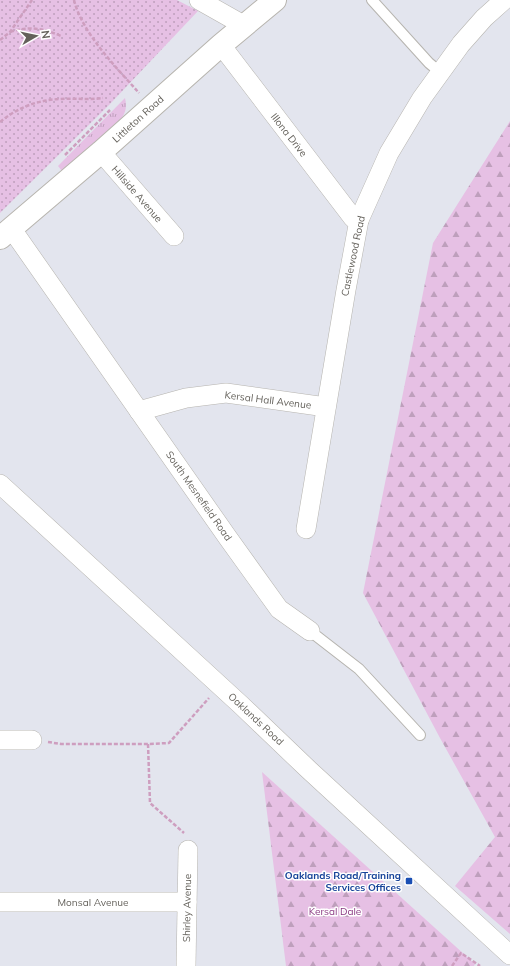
<svg xmlns="http://www.w3.org/2000/svg" width="510" height="966" font-family="Mulish,sans-serif">
<style>
.grass{fill:url(#grass-tufts)}
.forest{fill:url(#forest-firs)}
.park{fill:url(#park-dots)}
.lines{fill:none;stroke-linecap:round;stroke-linejoin:round}
.lane-casing{stroke:#b6b4af;stroke-width:12}
.street-casing{stroke:#b6b4af;stroke-width:20}
.secondary-casing{stroke:#b7b4ae;stroke-width:24}
.path{stroke:#ce9ebf;stroke-width:2.5;stroke-dasharray:4 2;stroke-linecap:butt}
.lane{stroke:#fff;stroke-width:10}
.street{stroke:#fff;stroke-width:19}
.secondary{stroke:#fff;stroke-width:22}
.transit-dot{fill:#1a4fb4;stroke:#fff;stroke-width:1.5}
.labels{text-anchor:middle;dominant-baseline:central;stroke-width:3;stroke-linejoin:round;paint-order:stroke}
.street-label{font-size:10px;fill:#64615b;stroke:#fff}
.transit-label{font-size:10px;font-weight:bold;fill:#164399;stroke:#fff;text-anchor:end}
.park-label{font-size:10px;fill:#883681;stroke:#fff}
</style>
<defs>
<pattern id="grass-tufts" width="24" height="20" patternUnits="userSpaceOnUse"><rect width="24" height="20" fill="#e6c0e4"/><path d="M3 7l-1-3M5 7V3M7 7l1-3M15 17l-1-3M17 17v-4M19 17l1-3" fill="none" stroke="#be9fbc"/></pattern>
<pattern id="forest-firs" width="22" height="20" patternUnits="userSpaceOnUse"><rect width="22" height="20" fill="#e6c0e4"/><path d="M5 1l3.5 6h-7zM16 11l3.5 6h-7z" fill="#be9fbc"/></pattern>
<pattern id="park-dots" width="8" height="8" patternUnits="userSpaceOnUse"><rect width="8" height="8" fill="#e6c0e4"/><path d="M2 2h.1M6 6h.1" fill="none" stroke="#be9fbc" stroke-width="1.8" stroke-linecap="round"/></pattern>
</defs>
<rect width="100%" height="100%" fill="#e3e5ee"/>
<!-- grass -->
<path class="grass" d="M125,98C127,106 126,112 121,119L62,171L58,166Z"/>
<!-- forest -->
<g class="forest">
<path d="M510,121V934L455,886L495,837L440,738L363,593L433,243Z"/>
<path d="M262,772L475,964L474,966H286Z"/>
</g>
<!-- park -->
<path class="park" d="M0,0H177L198,11L110,104L0,213Z"/>
<g class="lines">
<defs>
<g id="lane">
<path d="M372,0L429,63L440,72"/>
<path d="M310,631L359,669L420,735"/>
</g>
<g id="street">
<path d="M199,0L245,26"/>
<path d="M221,45L353,218L359,220"/>
<path d="M101,152L174,236"/>
<path d="M11,228L228,538L279,609L310,631"/>
<path d="M139,411L186,398L226,393L326,407"/>
<path d="M0,484L241,705L309,770L510,955"/>
<path d="M306,529L346,290L359,220L389,153L422,98L461,44L484,18L504,0"/>
<path d="M0,740H32"/>
<path d="M0,902H187"/>
<path d="M186,966L188,850"/>
</g>
<path id="secondary" d="M0,238L101,152L221,45L275,0"/>
</defs>
<!-- lane casing -->
<use href="#lane" class="lane-casing"/>
<!-- street casing -->
<use href="#street" class="street-casing"/>
<!-- secondary casing -->
<use href="#secondary" class="secondary-casing"/>
<!-- path -->
<g class="path">
<path d="M74,0C82,33 116,67 139,93"/>
<path d="M10,32C28,26 43,28 61,36"/>
<path d="M0,40L10,32L32,0"/>
<path d="M0,122C17,108 37,100 60,99C74,98 88,100 103,98"/>
<path d="M65,155L110,110"/>
<path d="M48,742L61,744H148L169,743L209,698"/>
<path d="M148,744L150,803L184,833"/>
<path d="M452,966L461,953L480,966"/>
</g>
<!-- lane -->
<use href="#lane" class="lane"/>
<!-- street -->
<use href="#street" class="street"/>
<!-- secondary -->
<use href="#secondary" class="secondary"/>
</g>
<!-- markers -->
<rect class="transit-dot" x="405" y="877" width="8" height="8" rx="2"/>
<g class="labels">
<!-- street labels -->
<g class="street-label">
<text transform="translate(138 119) rotate(-42)">Littleton Road</text>
<text transform="translate(289 135) rotate(52)">Illona Drive</text>
<text transform="translate(137 194) rotate(49)">Hillside Avenue</text>
<text transform="translate(353 256) rotate(-78)">Castlewood Road</text>
<text transform="translate(268 400) rotate(7)">Kersal Hall Avenue</text>
<text transform="translate(199 496) rotate(55)">South Mesnefield Road</text>
<text transform="translate(256 719) rotate(43)">Oaklands Road</text>
<text x="93" y="902">Monsal Avenue</text>
<text transform="translate(187 908) rotate(-89)">Shirley Avenue</text>
</g>
<!-- transit labels -->
<g class="transit-label">
<text x="401" y="875">Oaklands Road/Training<tspan x="401" dy="12">Services Offices</tspan></text>
</g>
<!-- park labels -->
<g class="park-label">
<text x="335" y="911">Kersal Dale</text>
</g>
</g>
<!-- north arrow -->
<g transform="translate(36 36) rotate(81)" stroke="#ffffff" stroke-width="3" paint-order="stroke">
<path d="M0-3L7 15L0 10L-7 15Z" fill="#64615b"/>
<text y="-6" font-size="11" font-weight="bold" text-anchor="middle" fill="#64615b">N</text>
</g>
</svg>
